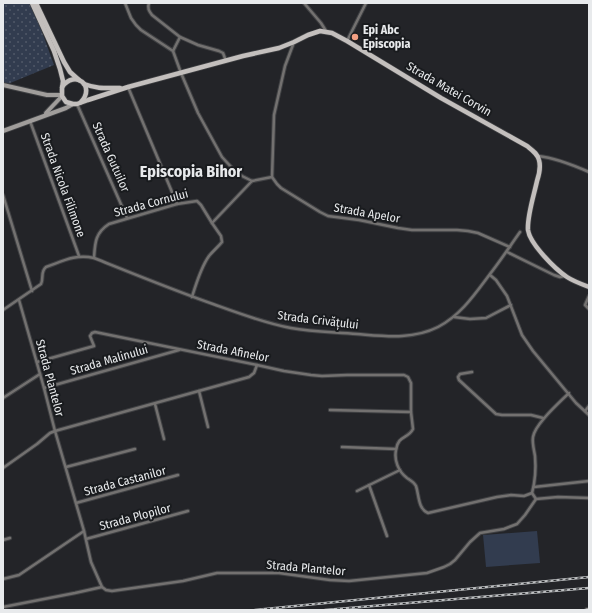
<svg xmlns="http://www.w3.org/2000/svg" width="592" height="613" font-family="'Fira Sans Condensed',sans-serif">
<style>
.grass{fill:url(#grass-dots)}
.pitch{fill:#323c4f}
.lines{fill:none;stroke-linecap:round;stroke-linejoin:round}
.street-casing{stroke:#3f4043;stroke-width:4.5}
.secondary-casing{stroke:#3f4043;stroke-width:6}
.primary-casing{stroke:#3f4043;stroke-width:6}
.street{stroke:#737170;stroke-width:2.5}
.secondary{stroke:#a09d9b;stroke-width:4}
.primary{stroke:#c3bfbd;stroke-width:4.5}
.rail-casing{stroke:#bcbec0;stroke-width:2.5}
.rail{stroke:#191b1e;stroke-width:1;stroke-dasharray:3;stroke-linecap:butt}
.poi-dot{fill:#f39f83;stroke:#191b1e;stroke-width:1.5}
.labels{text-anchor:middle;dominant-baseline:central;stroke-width:4;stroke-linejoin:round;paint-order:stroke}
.poi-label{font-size:12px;font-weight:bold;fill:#e8eaec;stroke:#191b1e;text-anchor:start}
.street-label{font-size:12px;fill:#e8eaec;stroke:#191b1e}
.district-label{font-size:16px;font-weight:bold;fill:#e8eaec;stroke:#191b1e}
</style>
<defs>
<pattern id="grass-dots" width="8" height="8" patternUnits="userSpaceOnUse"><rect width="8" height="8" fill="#323c4f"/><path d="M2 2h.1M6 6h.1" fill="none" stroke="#505868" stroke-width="1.8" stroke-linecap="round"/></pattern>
</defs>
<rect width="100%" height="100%" fill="#232428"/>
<!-- grass -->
<path class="grass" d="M3,3H31L36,15L54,65L3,86Z"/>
<!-- pitch -->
<path class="pitch" d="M537,531L540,563L486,567L483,535Z"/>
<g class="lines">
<defs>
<g id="street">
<path d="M125,3L131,18L136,25L141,30L173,51L181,73L198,113L222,157L233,169L242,176L252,181L272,177"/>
<path d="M149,3C147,8 149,11 152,15L180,37L198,45L219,51L223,53L226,61"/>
<path d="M304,3L321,23L326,31"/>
<path d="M347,41L366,3"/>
<path d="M294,42L285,66L274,115L272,177L277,184L281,188L320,212L328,216L359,220L398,228L412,230H457L468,231L478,233L510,247"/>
<path d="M173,51L180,37"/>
<path d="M128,87L177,204"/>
<path d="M77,104L127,218"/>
<path d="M30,121L79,256"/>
<path d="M538,156C556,158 573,165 589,172"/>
<path d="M3,195L32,291"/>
<path d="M212,223L252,181"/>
<path d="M507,252L554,275L560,277L565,276"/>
<path d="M94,258C95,243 95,233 109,224L177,204L197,201L201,205L212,223L221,236L222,242C218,247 213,251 209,256C201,267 196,284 192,297"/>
<path d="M490,275L496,280L507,296L522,335L533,351L576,403L589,415"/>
<path d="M589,296L585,305L589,309"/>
<path d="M19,300L44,388L55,431L84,531L91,562L102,587L106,590L112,591L183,581L217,573H279L330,580L349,581L427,573L444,567L450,564L455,560L470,542L480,533L504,529L517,524L525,515L536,499L558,497L589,498"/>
<path d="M3,310L41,284C44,278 40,272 46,267C63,261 75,254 94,258C134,274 173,290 213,304C238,313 264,323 291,328C313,332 335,332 357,334C384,336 412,340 438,327C461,315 475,294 490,274C501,260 510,246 520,232"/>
<path d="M454,317L470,319L486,318L511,305"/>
<path d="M37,362L94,346L90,336L92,333L95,332L257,365L284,371L311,375L322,376L347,375H404L408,377L411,383V412L413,429C408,439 398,435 396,450C394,460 398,471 407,478C410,480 414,482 416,486C419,495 418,509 428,513L497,497L511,495L524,496L532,493"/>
<path d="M472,372L460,374L458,377L459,380L496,414L502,415H531L543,418"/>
<path d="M44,388L179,350"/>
<path d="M199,391L208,427"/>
<path d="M3,398L40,374"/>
<path d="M155,404L164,439"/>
<path d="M330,410L411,412"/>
<path d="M585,411L589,406"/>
<path d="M342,447L396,449"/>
<path d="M66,467L135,449"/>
<path d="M3,468L37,444L50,433L55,431L249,377L254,373L257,365"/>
<path d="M369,485L387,536"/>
<path d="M534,487L589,481"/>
<path d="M357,491L400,470"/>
<path d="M536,499L532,493C535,482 536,468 535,456C534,450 532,443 533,437C535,424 559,403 569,393"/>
<path d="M76,503L178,475"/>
<path d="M86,539L188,511"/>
<path d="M3,540L10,538"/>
<path d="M3,579L19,575L84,531"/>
<path d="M3,607L75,593L102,587"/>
</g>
<g id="secondary">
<path d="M3,85L47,95H62"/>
<path d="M46,113L62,96"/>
<path d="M3,131L66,108L73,104"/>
<path d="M587,610H589"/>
</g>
<g id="primary">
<path d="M32,3L54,51L60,69L63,81L62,89V96L66,102L73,104H77L88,100L128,87L243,56L279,48L294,42L308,35L320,31L332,33L347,41L441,98L527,146C532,150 538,154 539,160C541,167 539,175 537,181C534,195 527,216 528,230C530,244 555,269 567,277C573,281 581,284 589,287"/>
<path d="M36,3L64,62L70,72L79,80"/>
<path d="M84,84C97,89 106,88 120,88"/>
<path d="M62,87C75,69 96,86 81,102"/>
</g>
</defs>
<!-- street casing -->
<use href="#street" class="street-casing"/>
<!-- secondary casing -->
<use href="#secondary" class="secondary-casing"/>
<!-- primary casing -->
<use href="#primary" class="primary-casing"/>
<!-- street -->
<use href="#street" class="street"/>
<!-- secondary -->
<use href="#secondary" class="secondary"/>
<!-- primary -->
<use href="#primary" class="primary"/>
<defs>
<g id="rail">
<path d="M255,610L589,577"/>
<path d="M325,610L589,588"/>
</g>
</defs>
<!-- rail casing -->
<use href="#rail" class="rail-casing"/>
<!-- rail -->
<use href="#rail" class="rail"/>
</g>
<!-- markers -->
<circle class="poi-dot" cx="355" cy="37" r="4"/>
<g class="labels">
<!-- poi labels -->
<g class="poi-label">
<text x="363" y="30">Epi Abc<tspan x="363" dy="14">Episcopia</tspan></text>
</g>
<!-- street labels -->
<g class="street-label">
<text transform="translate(449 89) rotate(30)">Strada Matei Corvin</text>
<text transform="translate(111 157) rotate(66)">Strada Gutuilor</text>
<text transform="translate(63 185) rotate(70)">Strada Nicola Filimone</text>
<text transform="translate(151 203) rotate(-15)">Strada Cornului</text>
<text transform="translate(367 213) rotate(10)">Strada Apelor</text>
<text transform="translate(318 320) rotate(7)">Strada Crivățului</text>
<text transform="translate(233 351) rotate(11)">Strada Afinelor</text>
<text transform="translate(109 360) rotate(-16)">Strada Malinului</text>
<text transform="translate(50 378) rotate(75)">Strada Plantelor</text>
<text transform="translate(125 481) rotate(-15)">Strada Castanilor</text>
<text transform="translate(135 517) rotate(-15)">Strada Plopilor</text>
<text transform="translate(306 568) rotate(5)">Strada Plantelor</text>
</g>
<!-- district labels -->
<g class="district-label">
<text x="191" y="171">Episcopia Bihor</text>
</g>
</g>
<!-- border -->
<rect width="592" height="613" fill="none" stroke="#e8eaec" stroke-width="8"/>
</svg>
